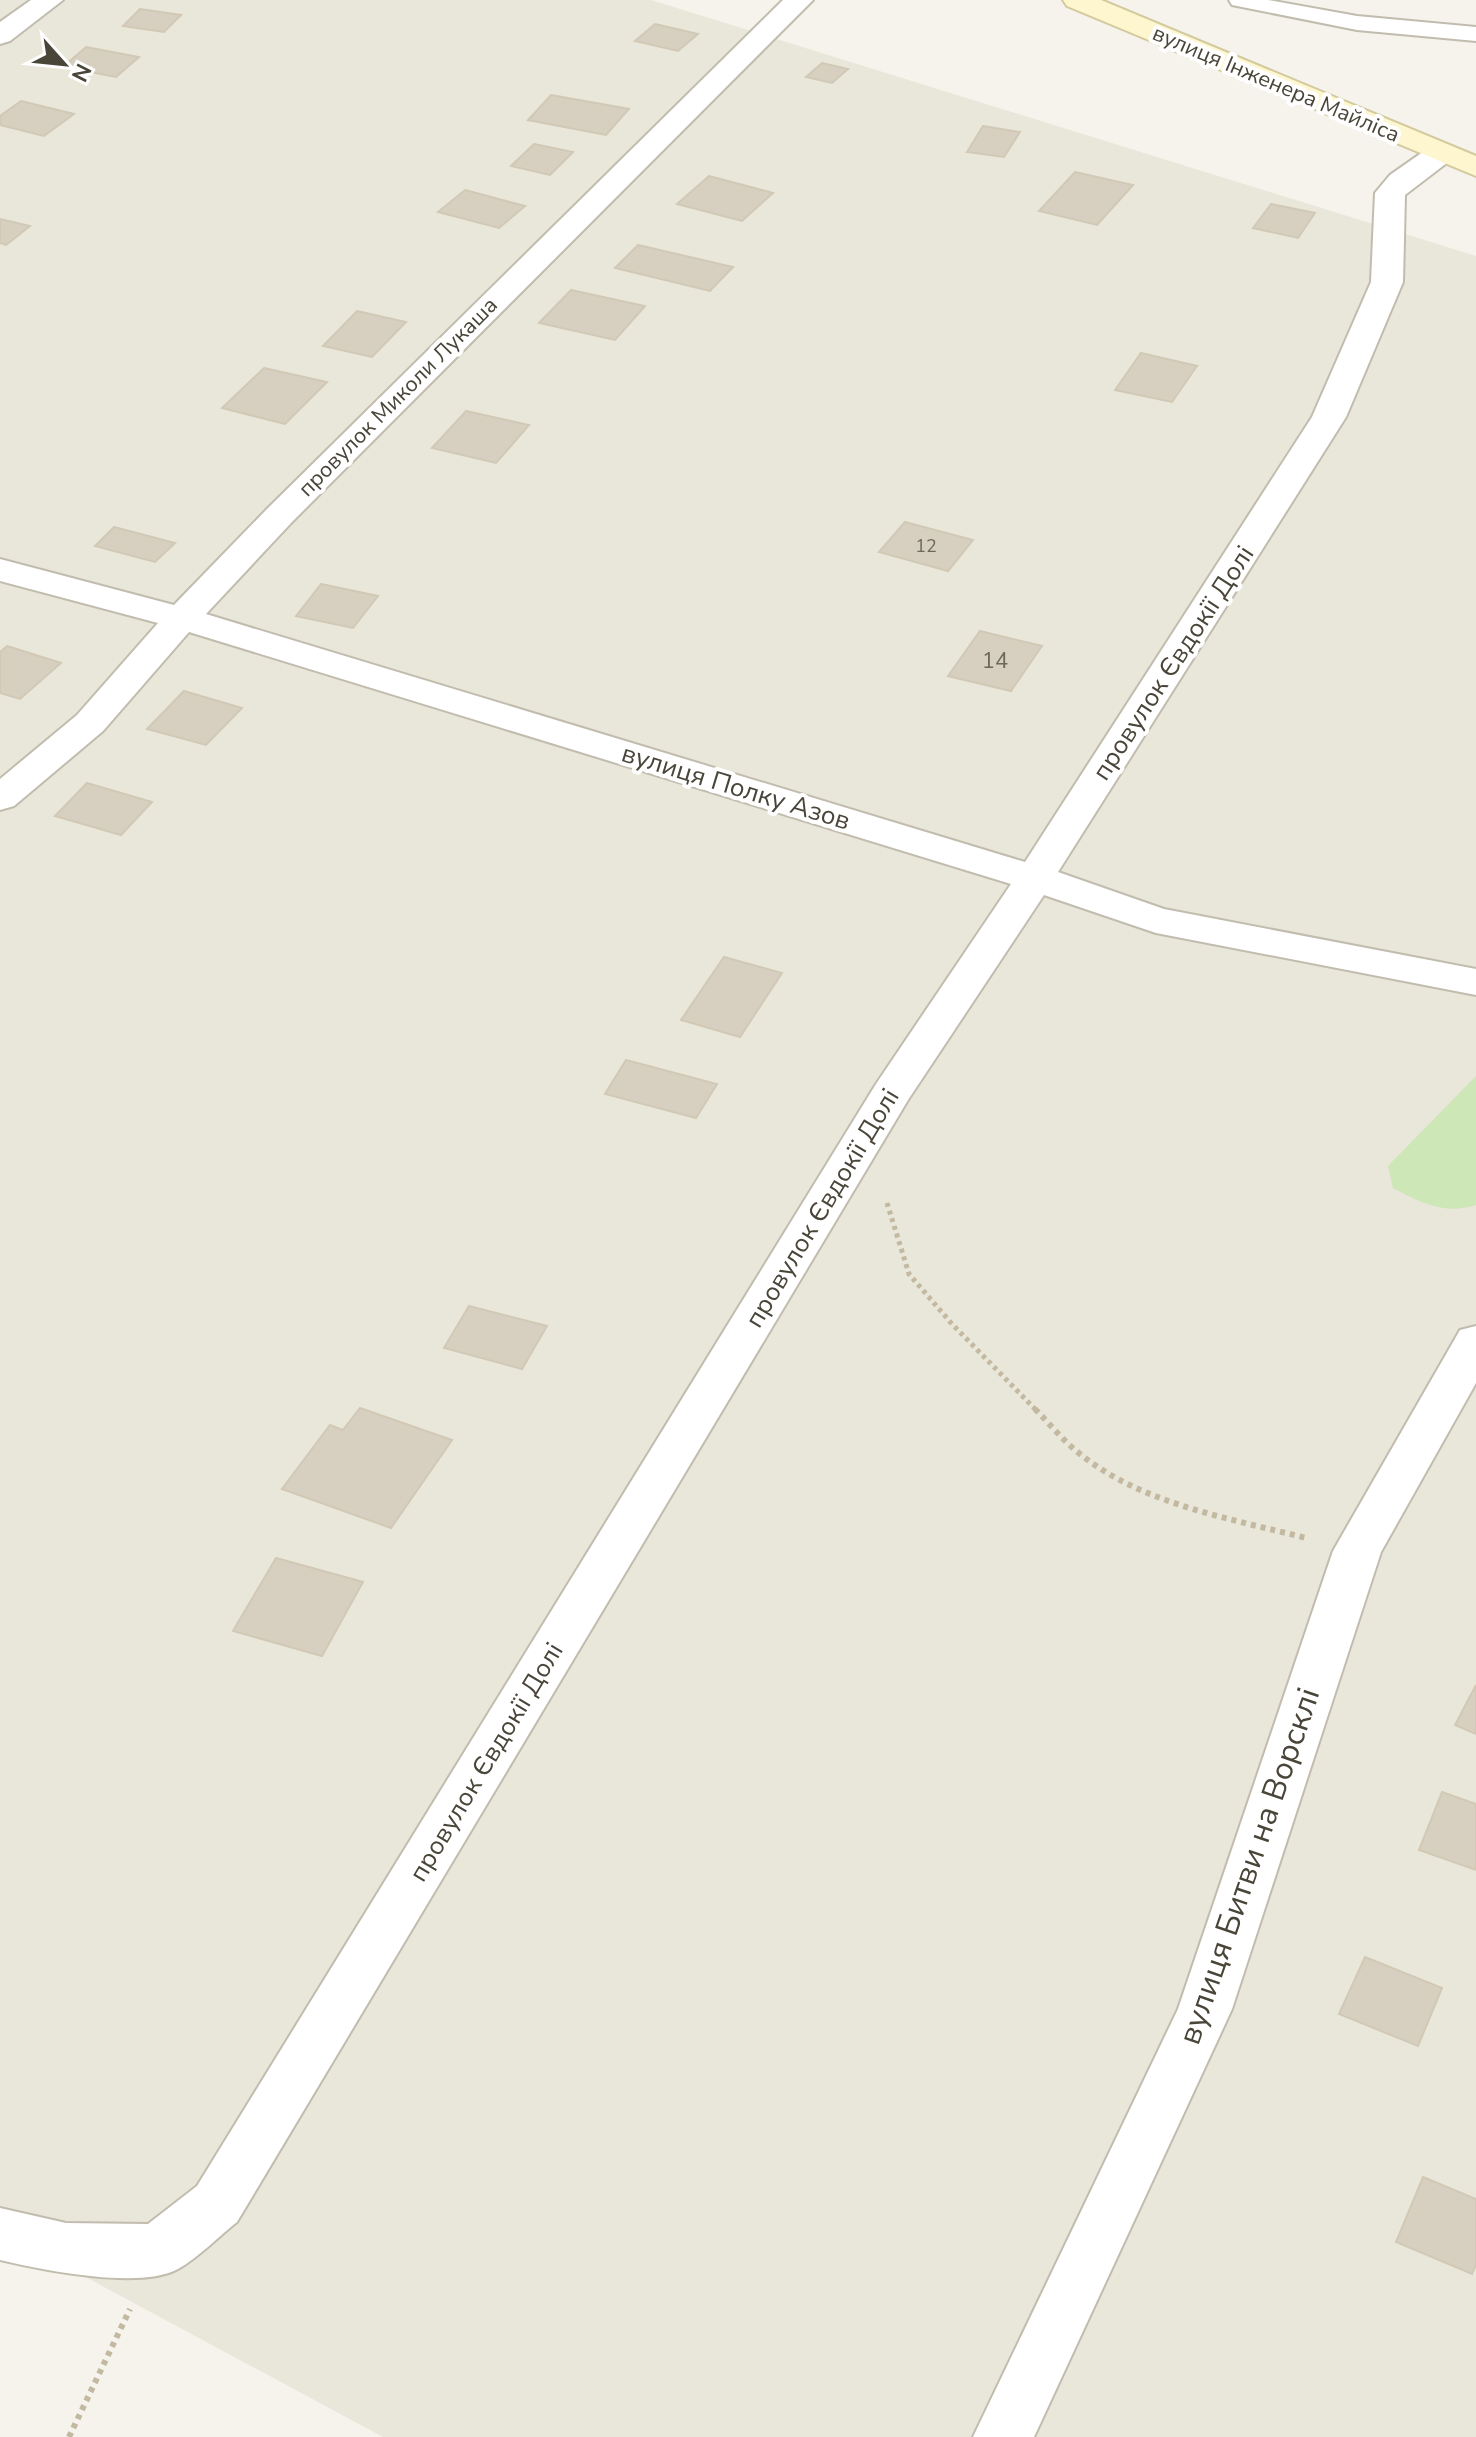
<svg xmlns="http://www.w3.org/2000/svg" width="1476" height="2437" font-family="'Nunito Sans',sans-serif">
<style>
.residential{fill:#e9e6da}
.green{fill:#cde7b7}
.building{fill:#d7d0c1;stroke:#d1c9b5;stroke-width:2}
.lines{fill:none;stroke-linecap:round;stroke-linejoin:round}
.lane-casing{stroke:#c1bcae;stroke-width:4}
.street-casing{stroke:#c1bcae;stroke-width:4}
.secondary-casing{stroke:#d3c99d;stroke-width:4}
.path-far1{stroke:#c2b9a0;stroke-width:5;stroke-dasharray:4 4;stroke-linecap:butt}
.path{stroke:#c2b9a0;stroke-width:6;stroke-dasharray:5 5;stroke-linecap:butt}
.lane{fill:#fff;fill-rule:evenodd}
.street{fill:#fff;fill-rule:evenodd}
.secondary{fill:#fdf6ce;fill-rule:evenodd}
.labels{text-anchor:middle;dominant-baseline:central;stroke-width:8;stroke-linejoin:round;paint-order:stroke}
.far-number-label{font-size:18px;fill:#6d685b}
.far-street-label{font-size:22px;fill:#4a4539;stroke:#fff}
.number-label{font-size:22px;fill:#6d685b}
.street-label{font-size:26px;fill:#4a4539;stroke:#fff}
.near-street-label{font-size:32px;fill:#4a4539;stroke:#fff}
</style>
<rect width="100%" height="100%" fill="#f5f3ec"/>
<!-- residential -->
<path class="residential" d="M0,0H651L1476,256V2437H383L0,2231Z"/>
<!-- green -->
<path class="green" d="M1476,1076V1205C1445,1215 1421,1203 1393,1188L1388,1166Z"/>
<!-- building -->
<g class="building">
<path d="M140,9L181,15L164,32L123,26Z"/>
<path d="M655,24L698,34L678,51L635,41Z"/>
<path d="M86,47L139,57L116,77L63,67Z"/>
<path d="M822,63L848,69L832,83L806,77Z"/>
<path d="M551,95L629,109L606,135L528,120Z"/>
<path d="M21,101L74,114L44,136L0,125V116Z"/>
<path d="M983,126L1020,132L1004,157L967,152Z"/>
<path d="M534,144L573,152L550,175L511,166Z"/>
<path d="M1075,172L1133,185L1097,225L1039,211Z"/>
<path d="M709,176L773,193L742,221L677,204Z"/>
<path d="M465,190L525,206L499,228L438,212Z"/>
<path d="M1271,204L1315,213L1298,238L1253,228Z"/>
<path d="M0,219L30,226L6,245L0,243Z"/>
<path d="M638,245L733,267L710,291L615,268Z"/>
<path d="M571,290L645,306L615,340L539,323Z"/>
<path d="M357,311L406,322L372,357L323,346Z"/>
<path d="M1141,353L1197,366L1172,402L1115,390Z"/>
<path d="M264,368L327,382L285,424L222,408Z"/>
<path d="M466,411L529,425L496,463L432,448Z"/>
<path d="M905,522L973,540L948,571L879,552Z"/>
<path d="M114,527L175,543L155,562L95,546Z"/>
<path d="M321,584L378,596L353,628L296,616Z"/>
<path d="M980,631L1042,646L1011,691L948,676Z"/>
<path d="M7,646L61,663L20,699L0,693V652Z"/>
<path d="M184,691L242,708L206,745L147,729Z"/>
<path d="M87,783L152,802L121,835L55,816Z"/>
<path d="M724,957L782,973L740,1037L681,1020Z"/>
<path d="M626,1060L717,1084L696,1118L605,1094Z"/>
<path d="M469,1306L547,1326L522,1369L444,1348Z"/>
<path d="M360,1408L452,1440L391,1528L282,1489L330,1425L343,1430Z"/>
<path d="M276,1558L363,1582L322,1656L233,1631Z"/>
<path d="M1476,1685V1734L1455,1725Z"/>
<path d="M1442,1792L1476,1804V1870L1419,1850Z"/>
<path d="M1365,1957L1442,1988L1418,2046L1339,2014Z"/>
<path d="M1423,2177L1476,2199V2264L1472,2274L1396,2242Z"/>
</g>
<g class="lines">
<defs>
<path id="lane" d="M1229,0H1268L1357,16L1476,27V41L1357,30L1232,5Z"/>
<g id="street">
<path d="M31,0H63L10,41L0,44V22Z"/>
<path d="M783,0H813L291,523L206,614L1025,862L1312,417L1371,282L1375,193L1390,175L1430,147L1441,144L1452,147L1456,153L1452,159L1405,195L1403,282L1346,417L1058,872L1164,909L1476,969V995L1156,933L1044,895L908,1100L237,2222C218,2237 199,2257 178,2269C140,2290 42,2270 0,2260V2208L66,2223L148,2224L197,2186L876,1084L1011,884L189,632L103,731L14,806L0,810V779L77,715L158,623L0,581V559L174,605L267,509Z"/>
<path d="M1476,1326V1383L1381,1552L1232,2009L1034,2437H973L1178,2009L1333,1551L1460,1330Z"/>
</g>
<path id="secondary" d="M1063,0H1101L1476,156V176L1067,6Z"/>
</defs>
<!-- lane casing -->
<use href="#lane" class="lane-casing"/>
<!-- street casing -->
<use href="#street" class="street-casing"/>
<!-- secondary casing -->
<use href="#secondary" class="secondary-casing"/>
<!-- path-far1 -->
<path class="path-far1" d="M887,1203L909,1274L952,1324L1037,1411"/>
<!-- path -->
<g class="path">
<path d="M1035,1409C1048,1422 1060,1437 1074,1449C1136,1503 1228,1518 1306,1538"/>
<path d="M69,2437L130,2309"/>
</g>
<!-- lane -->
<use href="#lane" class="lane"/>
<!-- street -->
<use href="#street" class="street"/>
<!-- secondary -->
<use href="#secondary" class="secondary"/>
</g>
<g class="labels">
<!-- far-number labels -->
<g class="far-number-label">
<text x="926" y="546">12</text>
</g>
<!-- far-street labels -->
<g class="far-street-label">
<text transform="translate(1276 84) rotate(23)">вулиця Інженера Майліса</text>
<text transform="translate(398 397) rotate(-45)">провулок Миколи Лукаша</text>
</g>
<!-- number labels -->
<g class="number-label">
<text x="995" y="661">14</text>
</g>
<!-- street labels -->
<g class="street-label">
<text transform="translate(1173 663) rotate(-57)">провулок Євдокії Долі</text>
<text transform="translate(736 787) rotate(17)">вулиця Полку Азов</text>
<text transform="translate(822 1208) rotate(-59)">провулок Євдокії Долі</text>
<text transform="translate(486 1762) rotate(-59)">провулок Євдокії Долі</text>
</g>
<!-- near-street labels -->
<g class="near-street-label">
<text transform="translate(1249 1866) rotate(-71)">вулиця Битви на Ворсклі</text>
</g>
</g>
<!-- north arrow -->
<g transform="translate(64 64) rotate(117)" stroke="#ffffff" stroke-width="6" paint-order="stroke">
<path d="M0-6L14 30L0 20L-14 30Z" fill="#4a4539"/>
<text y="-12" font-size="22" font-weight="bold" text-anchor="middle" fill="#4a4539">N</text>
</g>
</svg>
